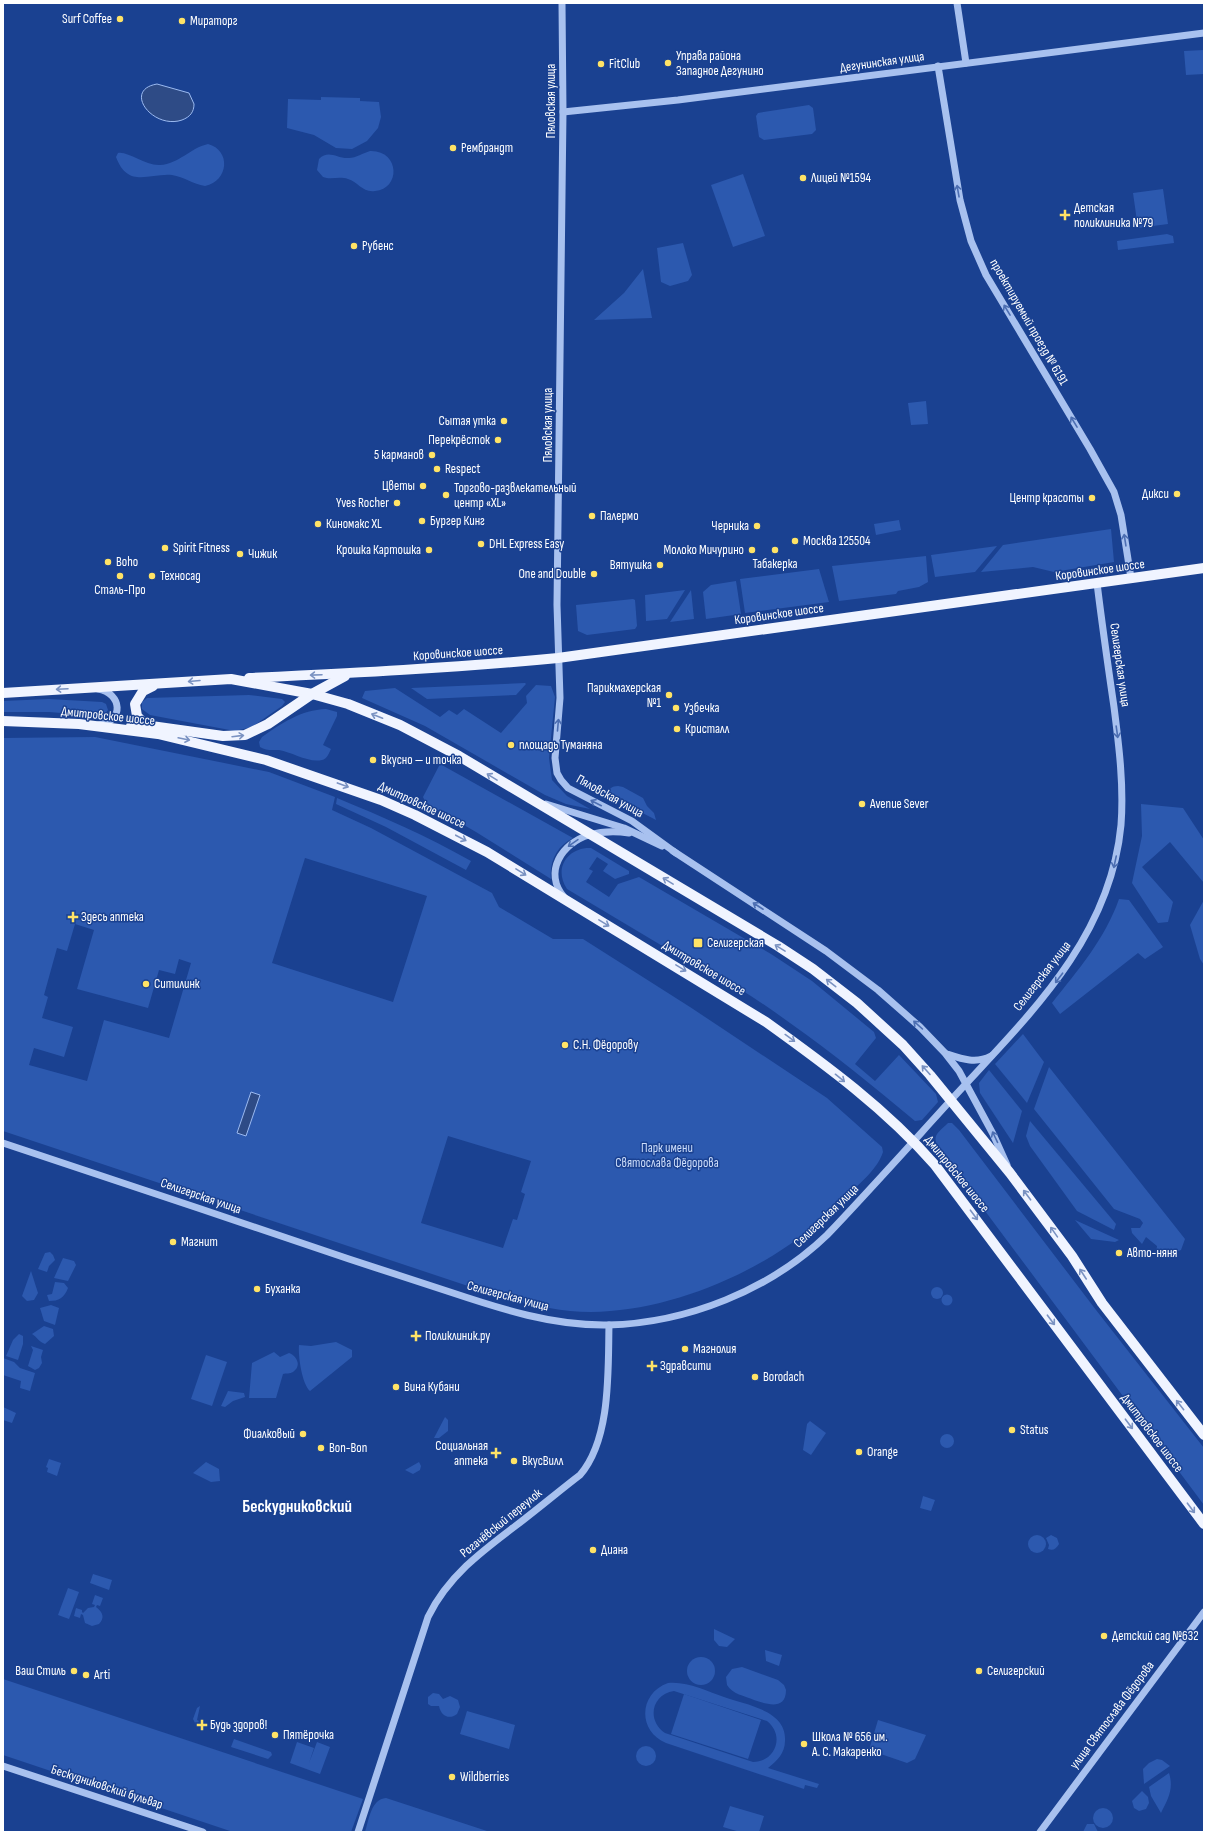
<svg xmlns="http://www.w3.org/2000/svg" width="1207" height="1835" font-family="'Sofia Sans Condensed',sans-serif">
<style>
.green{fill:#2c59af;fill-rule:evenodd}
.water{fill:#2e4b86;stroke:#9bbaf1}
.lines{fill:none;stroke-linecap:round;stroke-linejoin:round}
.minor{stroke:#a8c1ef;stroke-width:7}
.major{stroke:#f0f4ff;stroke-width:10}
.oneway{stroke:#4c6eb2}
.oneway2{stroke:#7a92c2}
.poi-dot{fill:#ffe366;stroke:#1a4191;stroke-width:1.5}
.labels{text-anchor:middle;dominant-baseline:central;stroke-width:3;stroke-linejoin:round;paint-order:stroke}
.poi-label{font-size:13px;fill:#fff;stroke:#1a4191;text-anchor:start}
.street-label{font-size:13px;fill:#fff;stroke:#1a4191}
.park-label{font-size:13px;fill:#cedefb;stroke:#1a4191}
.district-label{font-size:17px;font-weight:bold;fill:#fff;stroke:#1a4191}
</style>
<rect width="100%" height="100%" fill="#1a4191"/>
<!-- green -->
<g class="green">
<path d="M1204,50V74L1186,75L1184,51Z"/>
<path d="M321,97L360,98V101L379,102L381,117L378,128L367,141L352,149L336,148L314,135L287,128L288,99L321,100Z"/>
<path d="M809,105L813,108L816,130L812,134L764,140L759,137L756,116L758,113Z"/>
<path d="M208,144C231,150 229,181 205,186C193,184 184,177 172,175C149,173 128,189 116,157L118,153C128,151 145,166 160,165C179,164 190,148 208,144Z"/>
<path d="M370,151C400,150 401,189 375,191C363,193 358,182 348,179C339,176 331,180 323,177L317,170L319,159C329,149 337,159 349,158C356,158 363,153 370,151Z"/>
<path d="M743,174L765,236L733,247L711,185Z"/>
<path d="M1163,189L1168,224L1138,228L1133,193Z"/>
<path d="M1167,234L1173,236L1174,243L1118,250L1117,241Z"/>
<path d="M683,243L692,275L688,281L670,286L661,282L657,248Z"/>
<path d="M643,269L652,318L594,320L624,293Z"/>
<path d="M926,401L928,424L911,425L908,403Z"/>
<path d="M899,520L901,530L876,535L874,524Z"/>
<path d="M1111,529L1114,562L1054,572L1033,567L981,572L1003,545Z"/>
<path d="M997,546L975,572L935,577L931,555Z"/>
<path d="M926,556L928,582L919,587L898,591L896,594L839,601L832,566Z"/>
<path d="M819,569L829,602L745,613L740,579Z"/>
<path d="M736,581L741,614L706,619L703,592L711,585Z"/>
<path d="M685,590L667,619L646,621L645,595Z"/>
<path d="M691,590L694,619L670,622Z"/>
<path d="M633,599L635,600L637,626L635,629L587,635L578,631L576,605Z"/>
<path d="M525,683L526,684L516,695L427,699L411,688Z"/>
<path d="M536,685L551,686L555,697L549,758L552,780L567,796L590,809L566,804L545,795L425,726L362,698L365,691L395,688L440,717L449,710L457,715L464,709L501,733L527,703L526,696Z"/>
<path d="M249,695L282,699L285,702L282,706L252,727L235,731L150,715L142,709V702L147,698Z"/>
<path d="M49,699L102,702L106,704L108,710L105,714L98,716L49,712H3V701Z"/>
<path d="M326,709L337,712V716L323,745L331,749C329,753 327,759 322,760C308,763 292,752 279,750C272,750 266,751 260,747L259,742L262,737C282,723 301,710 326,709Z"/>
<path d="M95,737L269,772L335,797L332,810L371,828L492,893L499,907L553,939H583L690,1007L827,1098L882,1147L883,1152C877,1171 855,1187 841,1202C779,1265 679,1311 591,1312C560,1312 528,1304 498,1296L3,1131V738ZM305,858L427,896L393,1002L272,963ZM75,924L94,930L77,989L148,1008L159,970L175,974L179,959L191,963L169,1038L104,1020L87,1081L29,1065L34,1048L64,1057L73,1027L42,1018L48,997L44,995L57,948L67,951ZM448,1136L531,1161L521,1192L525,1194L517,1220L513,1219L503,1248L421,1223Z"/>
<path d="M440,764L573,838C557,846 549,861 551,879L476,832L426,803L423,797Z"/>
<path d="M618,786L623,787L643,798L647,806L654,813L656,820L608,795C608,789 612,786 618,786Z"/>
<path d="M337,798C383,817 427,836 471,861L466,870L386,827L336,804Z"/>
<path d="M1141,804L1183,808L1204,840V883L1170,842L1142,867L1173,902L1168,922L1158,923L1132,883L1142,836Z"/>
<path d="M591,848L629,871V874L615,879L603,871L608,864L597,857L589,869L593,871L586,882L609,897L618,884L639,877L771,954L812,981L874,1032L876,1038L855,1064L875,1081L899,1055L936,1094L938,1102L922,1120L915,1121C874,1087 833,1053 790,1023C765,1005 740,987 711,975L567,889C553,868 568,847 591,848Z"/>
<path d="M1119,899L1129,900L1163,947L1145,959L1138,953L1060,1014L1052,1003C1078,970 1105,939 1119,899Z"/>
<path d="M1204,900V965L1200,959L1190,925Z"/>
<path d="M1023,1034L1044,1062L1027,1103L995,1064Z"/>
<path d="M1049,1067L1185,1239L1181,1250L1162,1257L1156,1254L1157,1246L1146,1237L1142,1244L1132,1233L1131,1228H1140L1143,1223L1140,1219L1114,1209L1034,1109Z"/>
<path d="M989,1070L1022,1111L1013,1143L980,1093L979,1083Z"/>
<path d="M1030,1121L1116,1224L1114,1230L1077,1211L1030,1146L1026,1136Z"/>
<path d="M948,1123H952L959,1130L1096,1310L1204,1448V1505L939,1149C931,1135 938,1133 948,1123Z"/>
<path d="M1075,1220L1119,1240L1115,1242L1091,1239Z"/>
<path d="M50,1252L53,1255L55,1260L49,1266L47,1272L38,1269L45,1253Z"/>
<path d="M63,1258L74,1261L76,1265L68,1281L54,1278Z"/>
<path d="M31,1271L38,1293L34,1300L27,1301L22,1296Z"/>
<path d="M55,1282L64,1283L68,1288C64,1298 59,1301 49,1301L47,1295L52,1294Z"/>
<circle cx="937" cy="1293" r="6"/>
<circle cx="947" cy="1300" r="5.5"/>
<path d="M51,1305L59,1308L55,1325L44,1321L40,1308Z"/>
<path d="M44,1326L53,1329L54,1336L45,1344C39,1342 37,1337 32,1334Z"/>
<path d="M19,1334L23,1336V1344L18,1360L6,1356L13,1340Z"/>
<path d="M336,1342L352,1350V1357L310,1391C302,1384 298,1356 299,1345L311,1346Z"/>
<path d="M31,1346L43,1350L41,1357L42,1363L39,1368L35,1370L28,1366L33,1350Z"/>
<path d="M274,1352L280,1357L289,1353C297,1356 302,1366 293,1372C290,1374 286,1373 283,1374L276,1398H249L252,1363Z"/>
<path d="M206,1355L227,1362L212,1406L191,1399Z"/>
<path d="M3,1358L14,1362L20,1368L35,1373L30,1391L20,1388L21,1381L3,1375Z"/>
<path d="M228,1391L244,1393L245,1397L233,1401L225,1407L221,1406Z"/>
<path d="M3,1407L16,1413L12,1423L3,1420Z"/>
<path d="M445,1417L448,1420V1431L439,1438H434Z"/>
<path d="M810,1421L826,1433L811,1455L803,1450L807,1424Z"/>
<circle cx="947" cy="1441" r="7"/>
<path d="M49,1459L61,1463L57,1476L47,1472L48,1468L46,1467Z"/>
<path d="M206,1462L219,1469L220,1481L211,1482L193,1473Z"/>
<path d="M419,1462L421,1466L420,1470L413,1474L405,1470Z"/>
<path d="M923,1496L935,1500L931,1511L920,1508Z"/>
<circle cx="1037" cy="1544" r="9"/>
<path d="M1051,1535L1057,1538L1059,1544C1056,1549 1053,1551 1048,1549L1049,1545L1046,1538Z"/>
<path d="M93,1574L112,1580L109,1590L90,1583Z"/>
<path d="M68,1588L79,1592L69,1619L58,1615Z"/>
<path d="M95,1595L103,1598L100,1606L97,1605L96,1607C103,1612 105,1618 99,1624L92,1626L85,1623L83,1615L81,1614L80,1618L74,1616L76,1608L82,1610V1612L83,1613L88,1608L94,1607L95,1605L92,1604Z"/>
<path d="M714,1629L735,1639L727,1647L719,1646L714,1640Z"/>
<path d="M765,1650L782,1655L779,1666L766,1661Z"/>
<circle cx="701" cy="1671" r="14"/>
<path d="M742,1667L778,1680L784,1685L786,1690C786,1711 766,1704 754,1700C745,1696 732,1694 727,1685L726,1677L732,1669Z"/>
<path d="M3,1679L363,1799L351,1832H233L3,1755Z"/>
<path d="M668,1683C687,1681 706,1691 724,1697C746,1705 787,1710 785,1741C785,1753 777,1761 768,1768L819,1784L817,1788L805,1785L804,1789L666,1743C637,1731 639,1693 668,1683ZM674,1691L767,1721C785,1735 776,1762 753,1762L665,1733C646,1720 652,1694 674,1691Z"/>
<path d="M433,1693L439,1694L443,1699L450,1696L458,1700L460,1707L457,1714C449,1720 441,1716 439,1706H431L428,1704V1697Z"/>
<path d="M684,1694L761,1720L748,1759L671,1734Z"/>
<path d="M200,1706L197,1720L199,1721L196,1725L193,1719L197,1708Z"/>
<path d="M467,1711L515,1725L509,1749L460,1734Z"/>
<path d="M878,1720L926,1735L915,1759L907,1763L869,1750Z"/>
<path d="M234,1739L271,1752L272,1755L268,1759L231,1747Z"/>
<path d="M297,1742L314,1748L309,1763L317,1742L330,1747L320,1774L290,1763Z"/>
<circle cx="646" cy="1756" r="10"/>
<path d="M1157,1759L1162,1760L1170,1766L1144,1784L1143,1769L1149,1763Z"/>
<path d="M1169,1773C1174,1789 1168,1799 1161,1813L1151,1796L1149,1787Z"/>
<path d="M1142,1791L1148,1797L1149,1803L1146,1809L1139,1811L1134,1808L1132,1801Z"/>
<path d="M386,1798L490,1832H365C369,1820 371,1799 386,1798Z"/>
<path d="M730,1806L764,1816L759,1832H740L723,1827Z"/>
<circle cx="1103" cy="1818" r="10"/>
<path d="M1087,1824H1094L1098,1832H1083Z"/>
</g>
<!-- water -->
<g class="water">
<path d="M157,84L189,93L194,104C194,112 190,117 182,120C153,130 122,90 157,84Z"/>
<path d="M251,1092L260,1095L246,1136L237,1133Z"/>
</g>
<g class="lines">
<!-- minor -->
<g class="minor">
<path d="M562,3L563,112L557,605L560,698L555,758L557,773L561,780L568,788L632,821L676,853"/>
<path d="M957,3L966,63"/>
<path d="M938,66L960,200L971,241L986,275L1090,449L1114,492L1121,515L1131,578"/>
<path d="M563,112L678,100L1204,33"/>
<path d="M98,689C122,693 125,722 98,725"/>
<path d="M546,804L624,828L662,846"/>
<path d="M673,851L826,951L878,990L920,1027L945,1053L959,1071L993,1134L1007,1165"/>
<path d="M564,897C543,872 562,843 589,835C603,831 616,831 629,833"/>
<path d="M947,1054C962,1059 976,1064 991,1056"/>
<path d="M3,1143C118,1181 234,1220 349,1259C383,1270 416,1281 450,1292C501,1309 553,1326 608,1325C687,1323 770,1290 827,1235C869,1191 910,1145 951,1100C1025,1019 1110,941 1121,825C1124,786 1119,746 1114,707C1108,666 1102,624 1097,583"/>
<path d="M3,1766L203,1832"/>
<path d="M358,1832L428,1617C448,1576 482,1551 518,1524C539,1508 559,1491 580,1475C611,1439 608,1371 609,1325"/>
<path d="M1040,1832L1204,1612"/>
</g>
<!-- major -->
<g class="major">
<path d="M249,678C352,673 455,668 558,658L1204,568"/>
<path d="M3,693L231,679L312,694L348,704L400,725L459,756L778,946L813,969L857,1003L903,1045L930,1075L1010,1173L1072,1256L1102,1303L1204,1435"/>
<path d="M3,721L79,724L158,734L266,760L381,800L415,815L487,852L766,1022C826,1065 886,1109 935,1165L1204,1524"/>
<path d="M131,726L144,725L223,736L245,735L268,724L312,694L345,676"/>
<path d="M148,728L137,716L135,704L143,691L153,686"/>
</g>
</g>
<!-- one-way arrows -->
<defs><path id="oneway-shaft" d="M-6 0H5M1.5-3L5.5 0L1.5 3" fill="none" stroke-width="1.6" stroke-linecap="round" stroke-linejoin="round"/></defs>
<g class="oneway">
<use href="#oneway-shaft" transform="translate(958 191) rotate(-100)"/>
<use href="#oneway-shaft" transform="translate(1007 310) rotate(-121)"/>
<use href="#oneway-shaft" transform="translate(1074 422) rotate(-121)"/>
<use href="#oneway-shaft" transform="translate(1125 540) rotate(-99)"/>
<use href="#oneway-shaft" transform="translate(558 725) rotate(-85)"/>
<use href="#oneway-shaft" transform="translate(1117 732) rotate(82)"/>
<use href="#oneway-shaft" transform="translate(596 803) rotate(-153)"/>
<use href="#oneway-shaft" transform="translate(573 843) rotate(145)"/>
<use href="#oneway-shaft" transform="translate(1115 862) rotate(102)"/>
<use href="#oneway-shaft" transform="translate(758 906) rotate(-147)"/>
<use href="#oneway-shaft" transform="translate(1059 978) rotate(127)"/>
<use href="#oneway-shaft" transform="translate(918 1025) rotate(-138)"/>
<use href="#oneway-shaft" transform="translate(995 1137) rotate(-115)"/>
</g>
<g class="oneway2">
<use href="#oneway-shaft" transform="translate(316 675) rotate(178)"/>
<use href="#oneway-shaft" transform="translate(194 681) rotate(175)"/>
<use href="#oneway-shaft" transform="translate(62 689) rotate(177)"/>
<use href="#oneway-shaft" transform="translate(377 716) rotate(-159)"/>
<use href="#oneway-shaft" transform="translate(238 736) rotate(-7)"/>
<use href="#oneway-shaft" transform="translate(184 739) rotate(12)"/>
<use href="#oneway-shaft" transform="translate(492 777) rotate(-148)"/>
<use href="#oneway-shaft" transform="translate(343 785) rotate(20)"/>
<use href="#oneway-shaft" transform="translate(461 838) rotate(28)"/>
<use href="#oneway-shaft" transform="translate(521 872) rotate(32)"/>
<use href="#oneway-shaft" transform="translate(668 881) rotate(-149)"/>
<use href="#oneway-shaft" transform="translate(604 923) rotate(31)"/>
<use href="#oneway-shaft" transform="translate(780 948) rotate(-148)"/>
<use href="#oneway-shaft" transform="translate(681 968) rotate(31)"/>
<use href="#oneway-shaft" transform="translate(831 983) rotate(-142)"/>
<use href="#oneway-shaft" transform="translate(790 1038) rotate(36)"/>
<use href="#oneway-shaft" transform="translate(926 1070) rotate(-132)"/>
<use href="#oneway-shaft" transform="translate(840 1078) rotate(39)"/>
<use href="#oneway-shaft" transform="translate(1027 1195) rotate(-127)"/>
<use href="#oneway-shaft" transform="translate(974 1215) rotate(53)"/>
<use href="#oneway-shaft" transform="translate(1054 1232) rotate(-125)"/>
<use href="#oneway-shaft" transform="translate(1083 1274) rotate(-123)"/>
<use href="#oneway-shaft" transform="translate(1051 1320) rotate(53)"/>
<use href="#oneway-shaft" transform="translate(1180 1405) rotate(-128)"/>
<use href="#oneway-shaft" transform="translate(1129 1424) rotate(53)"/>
<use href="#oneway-shaft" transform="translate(1191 1508) rotate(53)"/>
</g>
<!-- markers -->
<g class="poi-dot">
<circle cx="120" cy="19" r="4"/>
<circle cx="182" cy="21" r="4"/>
<circle cx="668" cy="63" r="4"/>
<circle cx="601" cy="64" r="4"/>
<circle cx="453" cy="148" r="4"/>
<circle cx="803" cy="178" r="4"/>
<path d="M1063 209h4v4h4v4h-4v4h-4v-4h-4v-4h4z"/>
<circle cx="354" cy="246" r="4"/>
<circle cx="504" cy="421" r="4"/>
<circle cx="498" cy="440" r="4"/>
<circle cx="432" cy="455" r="4"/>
<circle cx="437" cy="469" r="4"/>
<circle cx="423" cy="486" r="4"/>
<circle cx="1177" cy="494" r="4"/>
<circle cx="446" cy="495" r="4"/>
<circle cx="1092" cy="498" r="4"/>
<circle cx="397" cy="503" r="4"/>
<circle cx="592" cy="516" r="4"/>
<circle cx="422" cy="521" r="4"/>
<circle cx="318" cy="524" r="4"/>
<circle cx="757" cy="526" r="4"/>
<circle cx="795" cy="541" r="4"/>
<circle cx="481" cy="544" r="4"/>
<circle cx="165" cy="548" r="4"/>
<circle cx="429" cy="550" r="4"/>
<circle cx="752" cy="550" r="4"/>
<circle cx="775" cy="550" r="4"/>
<circle cx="240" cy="554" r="4"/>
<circle cx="108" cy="562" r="4"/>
<circle cx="660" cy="565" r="4"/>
<circle cx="594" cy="574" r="4"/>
<circle cx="120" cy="576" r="4"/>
<circle cx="152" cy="576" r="4"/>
<circle cx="669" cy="695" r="4"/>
<circle cx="676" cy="708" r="4"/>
<circle cx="677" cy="729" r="4"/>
<circle cx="511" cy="745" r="4"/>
<circle cx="373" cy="760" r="4"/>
<circle cx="862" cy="804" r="4"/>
<path d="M71 911h4v4h4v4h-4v4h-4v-4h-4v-4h4z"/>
<rect x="693" y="938" width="10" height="10" rx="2"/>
<circle cx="146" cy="984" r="4"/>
<circle cx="565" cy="1045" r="4"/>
<circle cx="173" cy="1242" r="4"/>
<circle cx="1119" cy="1253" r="4"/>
<circle cx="257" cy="1289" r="4"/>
<path d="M414 1330h4v4h4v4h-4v4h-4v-4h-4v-4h4z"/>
<circle cx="685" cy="1349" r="4"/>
<path d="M650 1360h4v4h4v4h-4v4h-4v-4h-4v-4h4z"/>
<circle cx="755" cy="1377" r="4"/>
<circle cx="396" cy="1387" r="4"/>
<circle cx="1012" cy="1430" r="4"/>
<circle cx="303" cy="1434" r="4"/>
<circle cx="321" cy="1448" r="4"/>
<circle cx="859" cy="1452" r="4"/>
<path d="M494 1447h4v4h4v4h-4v4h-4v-4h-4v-4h4z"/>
<circle cx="514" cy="1461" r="4"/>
<circle cx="593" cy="1550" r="4"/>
<circle cx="1104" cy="1636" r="4"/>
<circle cx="74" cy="1671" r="4"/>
<circle cx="979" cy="1671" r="4"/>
<circle cx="86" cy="1675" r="4"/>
<path d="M200 1719h4v4h4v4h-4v4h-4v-4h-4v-4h4z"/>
<circle cx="275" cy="1735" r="4"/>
<circle cx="804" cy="1744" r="4"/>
<circle cx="452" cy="1777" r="4"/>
</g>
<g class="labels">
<!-- poi labels -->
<g class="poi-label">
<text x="112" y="19" text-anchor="end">Surf Coffee</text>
<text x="190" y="21">Мираторг</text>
<text x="676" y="56">Управа района<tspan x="676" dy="15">Западное Дегунино</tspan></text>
<text x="609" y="64">FitClub</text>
<text x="461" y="148">Рембрандт</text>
<text x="811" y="178">Лицей №1594</text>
<text x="1074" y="208">Детская<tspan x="1074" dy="15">поликлиника №79</tspan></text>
<text x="362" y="246">Рубенс</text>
<text x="496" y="421" text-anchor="end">Сытая утка</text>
<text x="490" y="440" text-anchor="end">Перекрёсток</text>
<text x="424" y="455" text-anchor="end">5 карманов</text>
<text x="445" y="469">Respect</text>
<text x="415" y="486" text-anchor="end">Цветы</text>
<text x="454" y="488">Торгово-развлекательный<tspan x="454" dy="15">центр «XL»</tspan></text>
<text x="1169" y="494" text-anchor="end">Дикси</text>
<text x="1084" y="498" text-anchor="end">Центр красоты</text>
<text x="389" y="503" text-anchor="end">Yves Rocher</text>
<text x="600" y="516">Палермо</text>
<text x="430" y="521">Бургер Кинг</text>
<text x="326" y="524">Киномакс XL</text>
<text x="749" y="526" text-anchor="end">Черника</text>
<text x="803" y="541">Москва 125504</text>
<text x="489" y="544">DHL Express Easy</text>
<text x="173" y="548">Spirit Fitness</text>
<text x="421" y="550" text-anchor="end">Крошка Картошка</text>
<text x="744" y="550" text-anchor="end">Молоко Мичурино</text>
<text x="248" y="554">Чижик</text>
<text x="116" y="562">Boho</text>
<text x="775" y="564" text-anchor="middle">Табакерка</text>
<text x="652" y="565" text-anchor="end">Вятушка</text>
<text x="586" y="574" text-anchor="end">One and Double</text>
<text x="160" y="576">Техносад</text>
<text x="120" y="590" text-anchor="middle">Сталь-Про</text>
<text x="661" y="688" text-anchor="end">Парикмахерская<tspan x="661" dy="15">№1</tspan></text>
<text x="684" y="708">Узбечка</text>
<text x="685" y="729">Кристалл</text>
<text x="519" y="745">площадь Туманяна</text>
<text x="381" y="760">Вкусно — и точка</text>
<text x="870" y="804">Avenue Sever</text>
<text x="81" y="917">Здесь аптека</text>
<text x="707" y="943">Селигерская</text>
<text x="154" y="984">Ситилинк</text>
<text x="573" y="1045">С.Н. Фёдорову</text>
<text x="181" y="1242">Магнит</text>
<text x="1127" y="1253">Авто-няня</text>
<text x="265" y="1289">Буханка</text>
<text x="425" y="1336">Поликлиник.ру</text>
<text x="693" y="1349">Магнолия</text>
<text x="660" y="1366">Здравсити</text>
<text x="763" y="1377">Borodach</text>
<text x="404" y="1387">Вина Кубани</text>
<text x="1020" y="1430">Status</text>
<text x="295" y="1434" text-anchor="end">Фиалковый</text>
<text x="488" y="1446" text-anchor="end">Социальная<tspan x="488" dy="15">аптека</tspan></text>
<text x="329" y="1448">Bon-Bon</text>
<text x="867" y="1452">Orange</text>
<text x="522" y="1461">ВкусВилл</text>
<text x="601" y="1550">Диана</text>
<text x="1112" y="1636">Детский сад №632</text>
<text x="66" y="1671" text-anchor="end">Ваш Стиль</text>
<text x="987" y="1671">Селигерский</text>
<text x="94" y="1675">Arti</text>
<text x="210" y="1725">Будь здоров!</text>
<text x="283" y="1735">Пятёрочка</text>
<text x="812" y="1737">Школа № 656 им.<tspan x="812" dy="15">А. С. Макаренко</tspan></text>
<text x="460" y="1777">Wildberries</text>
</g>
<!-- street labels -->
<g class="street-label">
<text transform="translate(882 62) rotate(-8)">Дегунинская улица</text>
<text transform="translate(551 101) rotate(-90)">Пяловская улица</text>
<text transform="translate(1029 322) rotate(60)">проектируемый проезд № 6191</text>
<text transform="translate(548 425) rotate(-90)">Пяловская улица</text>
<text transform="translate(1100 570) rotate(-8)">Коровинское шоссе</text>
<text transform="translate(779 614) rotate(-8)">Коровинское шоссе</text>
<text transform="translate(458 653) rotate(-4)">Коровинское шоссе</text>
<text transform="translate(1120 665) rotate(82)">Селигерская улица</text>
<text transform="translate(108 716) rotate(6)">Дмитровское шоссе</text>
<text transform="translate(610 796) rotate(29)">Пяловская улица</text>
<text transform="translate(422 805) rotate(25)">Дмитровское шоссе</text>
<text transform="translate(704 968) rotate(31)">Дмитровское шоссе</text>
<text transform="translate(1042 976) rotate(-52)">Селигерская улица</text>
<text transform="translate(957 1174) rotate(51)">Дмитровское шоссе</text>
<text transform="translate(201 1196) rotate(19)">Селигерская улица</text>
<text transform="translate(826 1216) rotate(-44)">Селигерская улица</text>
<text transform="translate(508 1296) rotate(15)">Селигерская улица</text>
<text transform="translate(1152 1433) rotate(53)">Дмитровское шоссе</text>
<text transform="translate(501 1523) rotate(-39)">Рогачёвский переулок</text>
<text transform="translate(1112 1715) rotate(-53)">улица Святослава Фёдорова</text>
<text transform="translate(107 1787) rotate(18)">Бескудниковский бульвар</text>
</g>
<!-- park labels -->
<g class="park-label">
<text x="667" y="1148">Парк имени<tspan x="667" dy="15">Святослава Фёдорова</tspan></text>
</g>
<!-- district labels -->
<g class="district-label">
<text x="297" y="1507">Бескудниковский</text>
</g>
</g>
<!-- border -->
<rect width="1207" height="1835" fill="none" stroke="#ffffff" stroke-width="8"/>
</svg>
